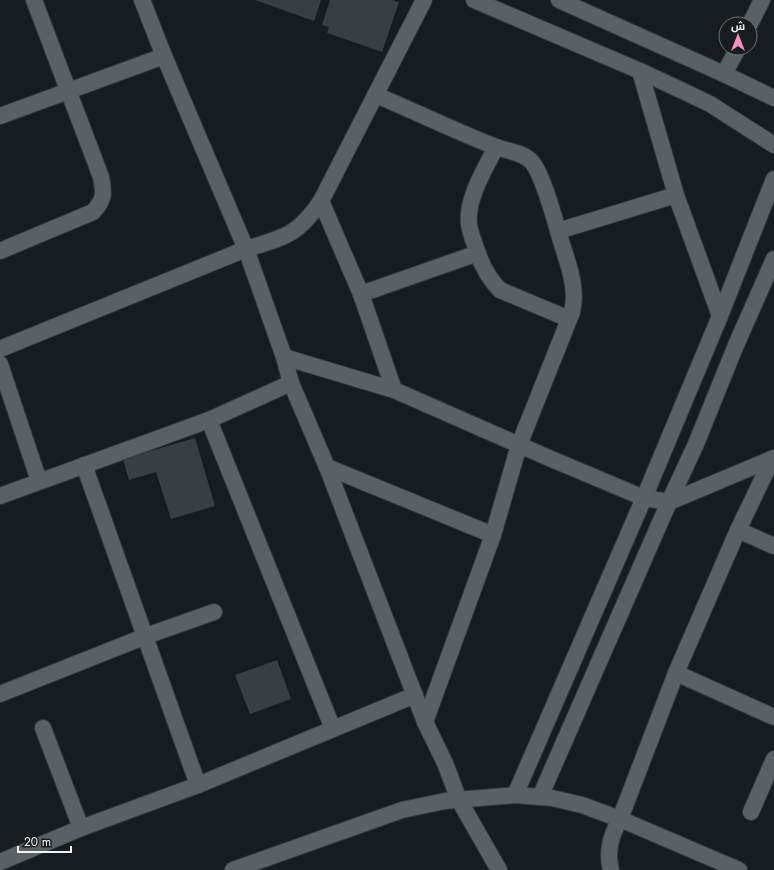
<svg xmlns="http://www.w3.org/2000/svg" width="774" height="870" font-family="Jost,Cairo,sans-serif">
<style>
.building{fill:#373f42}
.lines{fill:none;stroke-linecap:round;stroke-linejoin:round}
.minor-casing{stroke:#323739;stroke-width:18}
.minor{stroke:#596164;stroke-width:16}
</style>
<rect width="100%" height="100%" fill="#161d20"/>
<!-- building -->
<g class="building">
<path d="M255,0H321L314,21Z"/>
<path d="M330,0H392L399,2L382,52L327,33L329,27L322,25Z"/>
<path d="M195,438L215,506L171,519L156,472L129,480L123,459Z"/>
<path d="M277,660L291,699L250,714L235,675Z"/>
</g>
<g class="lines">
<defs>
<g id="minor">
<path d="M142,0L164,56L246,249L284,357L291,383L327,467L425,722L445,763L459,800L499,870"/>
<path d="M474,0L640,71L685,92L710,104L774,145"/>
<path d="M559,0L724,74L774,98"/>
<path d="M750,24L762,0"/>
<path d="M640,71L676,195L720,316"/>
<path d="M724,74L738,48"/>
<path d="M376,95C416,112 455,131 496,147C507,151 523,152 532,162C544,177 555,221 561,241C568,264 578,288 572,312L519,445L493,535L425,722"/>
<path d="M0,116L164,56"/>
<path d="M496,147C485,169 466,199 469,224C470,233 474,242 477,251C482,266 489,279 500,290L569,319"/>
<path d="M321,201L361,294L394,390"/>
<path d="M558,231L676,195"/>
<path d="M0,251L93,212C105,199 104,193 101,177L34,0"/>
<path d="M361,294L478,253"/>
<path d="M0,349L246,249C285,237 297,236 321,201L424,0"/>
<path d="M284,357L394,390L549,458L644,498L669,502L774,458"/>
<path d="M0,364L39,481"/>
<path d="M209,420L333,729"/>
<path d="M84,465L198,785"/>
<path d="M327,467L493,535"/>
<path d="M0,496L209,420L291,383"/>
<path d="M738,530L774,546"/>
<path d="M676,673L774,717"/>
<path d="M0,694L146,636L214,612"/>
<path d="M43,728L81,828"/>
<path d="M515,795L644,498L720,316L774,179"/>
<path d="M540,797L669,502L696,444L736,345L774,259"/>
<path d="M751,812L774,759"/>
<path d="M0,862L81,828L198,785L415,695"/>
<path d="M233,870L402,810L445,801L515,795L552,798L582,805L620,819L739,870"/>
<path d="M611,870C606,851 611,836 620,819L676,673L738,530L772,459"/>
</g>
</defs>
<!-- minor casing -->
<use href="#minor" class="minor-casing"/>
<!-- minor -->
<use href="#minor" class="minor"/>
</g>
<!-- north arrow -->
<g transform="translate(738 36)"><circle r="19" fill="#161d20" stroke="#6d7376"/>
<path d="M0-3L7 15L0 10L-7 15Z" fill="#fd8ebf"/>
<text y="-6" font-size="11" font-weight="bold" text-anchor="middle" fill="#f0f5f7">ش</text>
</g>
<!-- scale -->
<path d="M18 846v6h53v-6" fill="none" stroke="#f0f5f7" stroke-width="2"/>
<text x="24" y="846" font-size="12" fill="#f0f5f7" stroke="#161d20" stroke-width="3" paint-order="stroke">20 m</text>
</svg>
